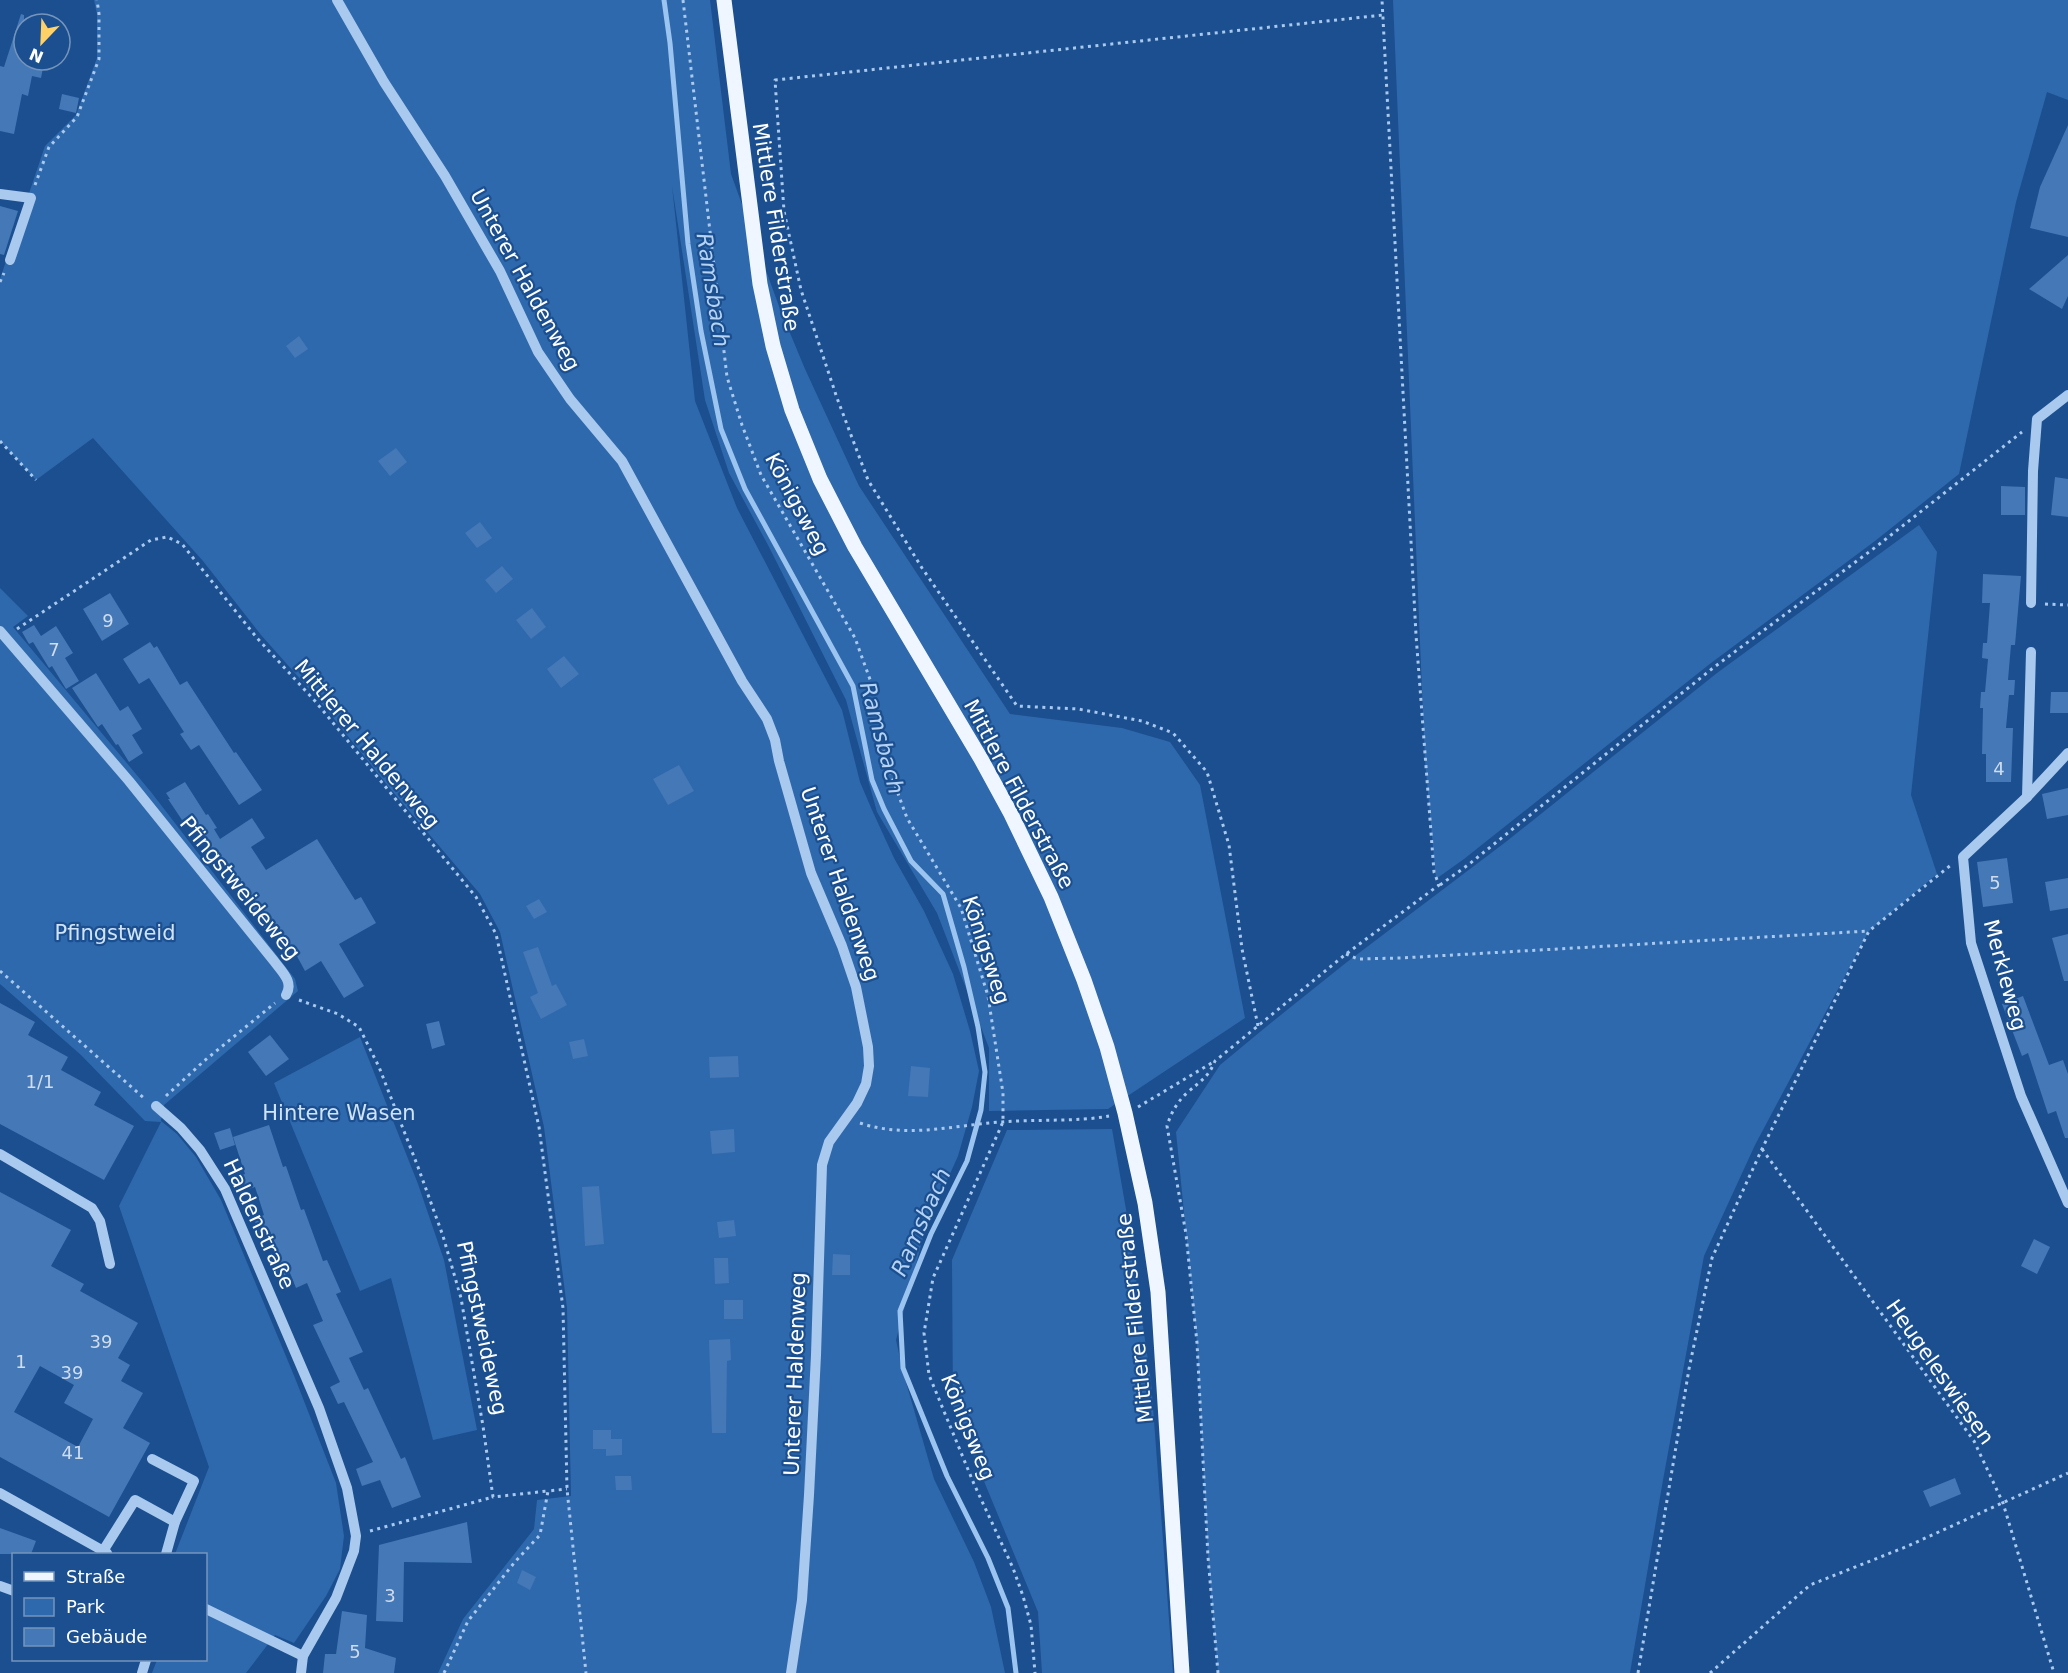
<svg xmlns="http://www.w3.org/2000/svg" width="2068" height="1673" font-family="'DejaVu Sans',sans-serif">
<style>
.green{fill:#2e69ad}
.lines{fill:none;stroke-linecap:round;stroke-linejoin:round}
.stream{stroke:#9cc4f0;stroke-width:5}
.building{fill:#4478b7;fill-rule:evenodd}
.path{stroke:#a9c9ee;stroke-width:3;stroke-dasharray:3 4.5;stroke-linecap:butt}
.minor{stroke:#a9c9ee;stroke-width:10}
.major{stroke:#f0f6ff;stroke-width:15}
.labels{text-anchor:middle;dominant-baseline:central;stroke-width:4.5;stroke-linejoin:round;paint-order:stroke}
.number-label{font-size:18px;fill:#d0dded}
.street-label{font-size:21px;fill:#fff;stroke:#1b4f8f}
.park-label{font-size:21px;fill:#cfe3fa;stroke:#1b4f8f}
.water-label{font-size:22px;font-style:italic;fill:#b5d3f5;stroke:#1b4f8f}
</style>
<rect width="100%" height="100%" fill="#1b4f8f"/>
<!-- green -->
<g class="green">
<path d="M94,0H710L731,174L780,309L805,369L859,486L1010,714L1122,728L1170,742L1200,785L1245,1018L1108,1109L989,1111V1048L937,913L877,812L846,700L769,547L729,473L705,400L672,186L695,401L737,508L842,710L860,782L872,810L894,858L924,911L953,974L970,1031L979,1071L972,1107L958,1156L925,1230L896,1340L903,1372L934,1479L974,1562L991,1607L1005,1673H438L463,1619L534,1529L537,1500L571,1496L567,1308L544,1127L500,932L480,894L388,786L318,699L261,635L203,561L93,438L36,480L0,441V279L45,146L76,115L97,58V14Z"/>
<path d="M1393,0H2068V100L2047,92L2016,202L1959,474L1875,541L1711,663L1464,859L1436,879L1425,761Z"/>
<path d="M1919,525L1937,552L1911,795L1937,874L1869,931L1755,1145L1704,1256L1663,1480L1630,1673H1218L1208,1557L1197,1343L1176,1132L1220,1065L1272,1022L1347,962L1507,841L1717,673Z"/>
<path d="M0,588L28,616L13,627L151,792L295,979L298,991L164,1105L161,1121L177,1134L196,1157L221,1200L295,1378L336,1483L344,1536L340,1569L326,1596L294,1643L275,1635L246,1673H152L157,1660H206V1554H175L209,1467L119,1206L161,1122L145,1121L81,1055L0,984Z"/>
<path d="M360,1037L418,1184L444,1260L477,1430L433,1440L391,1278L360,1291L274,1083Z"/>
<path d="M1112,1129L1131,1238L1130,1237L1151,1381L1173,1673H1042L1038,1612L953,1406L952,1260L1007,1130Z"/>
</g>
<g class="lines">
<!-- stream -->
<path class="stream" d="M664,0L670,43L688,244L701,331L721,429L745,489L853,686L872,780L884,809L911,861L943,894L964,967L978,1027L985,1072L981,1110L967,1161L931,1234L900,1311L903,1368L947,1476L988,1558L1008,1608L1016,1673"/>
</g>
<!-- building -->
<g class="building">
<path d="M21,14L24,15V60L44,63L41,78L32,76L28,96L22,94L14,134L0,131V66L4,67Z"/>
<path d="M62,94L79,98L76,113L59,109Z"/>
<path d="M2068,125V237L2030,228L2040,187Z"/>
<path d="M0,206L18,211L4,255L0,254Z"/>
<path d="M2068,255V296L2062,309L2029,289Z"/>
<path d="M299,336L308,349L295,358L286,346Z"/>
<path d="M396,448L407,462L390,476L378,461Z"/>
<path d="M2055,477L2068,479V517L2051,515Z"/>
<path d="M2001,486L2025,487V515H2001Z"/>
<path d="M480,522L492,538L477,548L465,533Z"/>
<path d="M502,566L513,579L496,593L485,580Z"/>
<path d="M1983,574L2021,576L2015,645H2011L2008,680H2015L2014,695H2009L2006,728H2013L2011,782H1986V754H1982L1983,708H1980L1981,692H1985L1988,659L1982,658L1983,643H1987L1990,603H1982Z"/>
<path d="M110,593L129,624L102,641L83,609Z"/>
<path d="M532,608L546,627L531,639L516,620Z"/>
<path d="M34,625L41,636L56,626L73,653L65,658L79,681L66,689L52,666L49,668L33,642L29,644L22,632Z"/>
<path d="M150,642L154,648L157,646L180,685L187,681L234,753L236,752L262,790L239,805L199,745L191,750L180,734L184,732L149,678L139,684L123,659Z"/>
<path d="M564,656L579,674L561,688L547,669Z"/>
<path d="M96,673L120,711L128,706L142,729L132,735L143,753L129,762L118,744L116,745L102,724L98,727L72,688Z"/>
<path d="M2051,692H2068V713H2050Z"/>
<path d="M679,765L694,791L668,805L653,779Z"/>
<path d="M185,782L206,815L208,814L217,828L214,829L220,839L252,818L265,838L251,847L266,870L317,839L355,900L361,897L376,923L339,944L364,986L344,998L321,961L305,971L292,947L284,952L269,928L266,930L256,916L246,900L250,897L234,872L230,874L214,848L211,849L190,815L182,820L168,799H170L166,793Z"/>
<path d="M2068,788V815L2047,819L2042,794Z"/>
<path d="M2007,858L2013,903L1983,907L1977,862Z"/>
<path d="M2068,878V908L2050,911L2045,882Z"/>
<path d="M539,899L547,912L534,919L526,906Z"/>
<path d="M2068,934V981H2064L2052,938Z"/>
<path d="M538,947L552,986L556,984L567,1005L541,1019L530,997L538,993L523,952Z"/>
<path d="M2023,996L2049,1065L2063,1060L2068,1074V1138H2065L2056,1111L2048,1114L2028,1053L2022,1056L2002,1004Z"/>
<path d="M0,1003L35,1022L28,1035L68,1057L61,1070L101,1092L94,1105L134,1126L104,1180L0,1124Z"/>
<path d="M439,1021L445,1045L432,1049L426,1024Z"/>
<path d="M270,1035L289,1059L266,1076L248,1052Z"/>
<path d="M584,1039L588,1056L573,1059L569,1042Z"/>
<path d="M738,1056L739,1077L710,1078L709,1057Z"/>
<path d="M911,1066L930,1068L928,1097L908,1096Z"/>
<path d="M269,1125L283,1167L286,1166L301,1210L304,1209L323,1261L327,1260L341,1292L336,1294L363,1352L349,1358L364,1390L368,1388L401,1459L405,1457L421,1497L392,1508L380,1480L362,1486L356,1469L373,1462L344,1402L338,1404L330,1387L340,1382L313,1325L323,1321L307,1283L296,1288L290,1273L279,1277L272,1262L280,1259L270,1231L260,1235L254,1219L264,1215L255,1187L240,1192L235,1177L245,1174L233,1137Z"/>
<path d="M230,1128L235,1145L220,1150L214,1133Z"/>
<path d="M734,1129L735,1152L712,1154L710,1131Z"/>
<path d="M599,1186L604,1244L585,1246L582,1187Z"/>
<path d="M0,1192L71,1230L51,1266L84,1284L80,1291L138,1323L118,1358L130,1365L121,1381L143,1393L123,1428L150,1443L109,1517L0,1457ZM40,1366L74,1385L64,1403L93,1419L78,1447L14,1412Z"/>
<path d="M734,1220L736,1236L719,1238L717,1222Z"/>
<path d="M2034,1239L2050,1247L2037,1274L2021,1266Z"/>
<path d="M833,1254L850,1255V1275H832Z"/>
<path d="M714,1258H728L729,1283L715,1284Z"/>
<rect x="724" y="1300" width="19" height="19"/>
<path d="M730,1339L731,1360L727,1361L726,1433H712L709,1340Z"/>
<path d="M593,1430H611V1439H622V1455L606,1456V1449H593Z"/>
<path d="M615,1476H631L632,1490H616Z"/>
<path d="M1955,1478L1961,1494L1930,1507L1923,1491Z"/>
<path d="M467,1522L472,1563L404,1562L403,1622L376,1621L379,1545Z"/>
<path d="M0,1528L36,1541L31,1554H0Z"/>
<path d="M522,1570L536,1577L530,1590L517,1583Z"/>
<path d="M342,1611L367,1615L365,1648L396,1658L394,1673H323L325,1654H336Z"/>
</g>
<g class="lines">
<!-- path -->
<g class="path">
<path d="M683,0L727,377L742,425L761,475L855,638L872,685L885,758L907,818L961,908L988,996L1003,1093V1122L933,1278L924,1333L929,1375L974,1484L1013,1568L1023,1596L1031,1625L1035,1673"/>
<path d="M35,185L49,147L77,117L99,59V14L97,0"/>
<path d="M0,282L4,273"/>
<path d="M0,441L36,480"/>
<path d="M2045,604L2068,605"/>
<path d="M17,629L151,540L167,537L182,544L257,638L315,701L476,897L496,934L539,1127L563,1308L567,1489L586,1673"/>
<path d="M1440,885L1468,865L1713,668L1877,546L2022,432"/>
<path d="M1346,954L1358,959L1401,958L1869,931"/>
<path d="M0,971L145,1099"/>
<path d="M299,1000L338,1014L359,1027L379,1067L418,1167L443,1236L461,1298L483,1426L493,1497L548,1491"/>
<path d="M1258,1026L1242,949L1229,845L1207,772L1173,733L1142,721L1078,709L1017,706L922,568L868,480L837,398L801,290L784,211L775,80L1383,15"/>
<path d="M166,1096L204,1061L275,1003"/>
<path d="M1138,1107L1215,1061"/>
<path d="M860,1123C908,1139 953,1125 1002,1122C1036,1119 1077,1122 1109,1116"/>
<path d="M1762,1149L1974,1441L2003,1503L2054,1673"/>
<path d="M370,1531L493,1497"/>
<path d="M444,1673L468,1621L514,1563L540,1535L548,1491L567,1489"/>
<path d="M1218,1673L1208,1557L1197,1343L1186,1234L1167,1126C1171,1113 1177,1102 1187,1093C1200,1081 1208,1078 1215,1061L1346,954L1439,885L1434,872L1416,635L1382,0"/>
<path d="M1638,1673L1689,1369L1712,1258L1762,1149L1869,931L1951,865"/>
<path d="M1710,1673L1810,1585L1908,1546L2068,1473"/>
</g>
<!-- minor -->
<g class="minor">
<path d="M337,0L384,82L445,176L500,271L538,352L570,399L622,461L742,681L767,719L775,740L779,761L811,873L842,946L856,987L868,1047L869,1066L866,1084L857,1103L829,1142L822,1165L816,1355L809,1495L802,1600L791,1673"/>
<path d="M0,194L31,198L10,260"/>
<path d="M2031,603L2033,471L2037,419L2068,395"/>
<path d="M0,631L129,781L274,961C282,972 294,982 286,995"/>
<path d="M2068,753L2027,797L1963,857L1971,943L2021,1096L2068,1203"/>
<path d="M2027,797L2031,652"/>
<path d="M156,1106L181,1128L200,1150L225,1189L319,1408L347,1488L356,1536L354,1551L336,1598L303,1656L301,1673"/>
<path d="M0,1154L92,1208L100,1221L110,1264"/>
<path d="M152,1459L194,1481L175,1522"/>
<path d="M0,1493L107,1553"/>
<path d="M103,1551L135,1500L175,1522L166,1554"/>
<path d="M0,1586L14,1591"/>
<path d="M206,1609L303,1656"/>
<path d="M142,1673L146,1660"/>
</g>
<!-- major -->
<path class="major" d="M724,0L760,284L773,346L792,410L820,479L855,547L981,759L1011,814L1051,897L1084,980L1107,1047L1125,1113L1145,1203L1158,1292L1182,1673"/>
</g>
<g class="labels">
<!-- number labels -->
<g class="number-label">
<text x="108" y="620">9</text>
<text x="54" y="649">7</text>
<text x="1999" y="768">4</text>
<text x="1995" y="882">5</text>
<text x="40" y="1081">1/1</text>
<text x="101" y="1341">39</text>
<text x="21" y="1361">1</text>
<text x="72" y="1372">39</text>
<text x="73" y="1452">41</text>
<text x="390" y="1595">3</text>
<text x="355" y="1651">5</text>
</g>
<!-- street labels -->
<g class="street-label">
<text transform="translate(776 227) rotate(81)">Mittlere Filderstraße</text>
<text transform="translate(525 280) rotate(61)">Unterer Haldenweg</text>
<text transform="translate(797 504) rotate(62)">Königsweg</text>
<text transform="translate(367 744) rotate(50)">Mittlerer Haldenweg</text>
<text transform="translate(1019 794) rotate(62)">Mittlere Filderstraße</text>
<text transform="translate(840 884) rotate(71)">Unterer Haldenweg</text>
<text transform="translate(240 888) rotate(51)">Pfingstweideweg</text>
<text transform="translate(986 950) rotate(72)">Königsweg</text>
<text transform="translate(2005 975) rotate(75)">Merkleweg</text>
<text transform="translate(259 1224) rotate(65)">Haldenstraße</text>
<text transform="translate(1135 1318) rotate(-96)">Mittlere Filderstraße</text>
<text transform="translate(482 1328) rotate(78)">Pfingstweideweg</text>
<text transform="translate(1940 1372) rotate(55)">Heugeleswiesen</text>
<text transform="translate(795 1374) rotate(-88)">Unterer Haldenweg</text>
<text transform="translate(968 1427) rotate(68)">Königsweg</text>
</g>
<!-- park labels -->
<g class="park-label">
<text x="115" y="933">Pfingstweid</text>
<text x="339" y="1113">Hintere Wasen</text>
</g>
<!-- water labels -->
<g class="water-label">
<text transform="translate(713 290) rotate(81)">Ramsbach</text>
<text transform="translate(882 738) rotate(75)">Ramsbach</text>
<text transform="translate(921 1222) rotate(-66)">Ramsbach</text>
</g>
</g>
<!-- legend -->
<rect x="12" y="1553" width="195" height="108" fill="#1b4f8f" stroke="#7695bc" stroke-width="1.5"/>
<rect x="24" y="1572" width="30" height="9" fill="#f0f6ff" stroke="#7695bc" stroke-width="1.5"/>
<text x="66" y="1583" font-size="18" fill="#ffffff">Straße</text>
<rect x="24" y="1598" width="30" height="18" fill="#2e69ad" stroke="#7695bc" stroke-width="1.5"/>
<text x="66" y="1613" font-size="18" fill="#ffffff">Park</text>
<rect x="24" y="1628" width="30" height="18" fill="#4478b7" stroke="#7695bc" stroke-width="1.5"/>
<text x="66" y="1643" font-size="18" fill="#ffffff">Gebäude</text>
<!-- north arrow -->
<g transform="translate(42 42) rotate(203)"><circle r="28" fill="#1b4f8f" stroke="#7695bc" stroke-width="1.5"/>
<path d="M0-4.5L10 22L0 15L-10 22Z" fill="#ffd166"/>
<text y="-9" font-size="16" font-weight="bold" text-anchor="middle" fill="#ffffff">N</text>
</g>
</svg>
